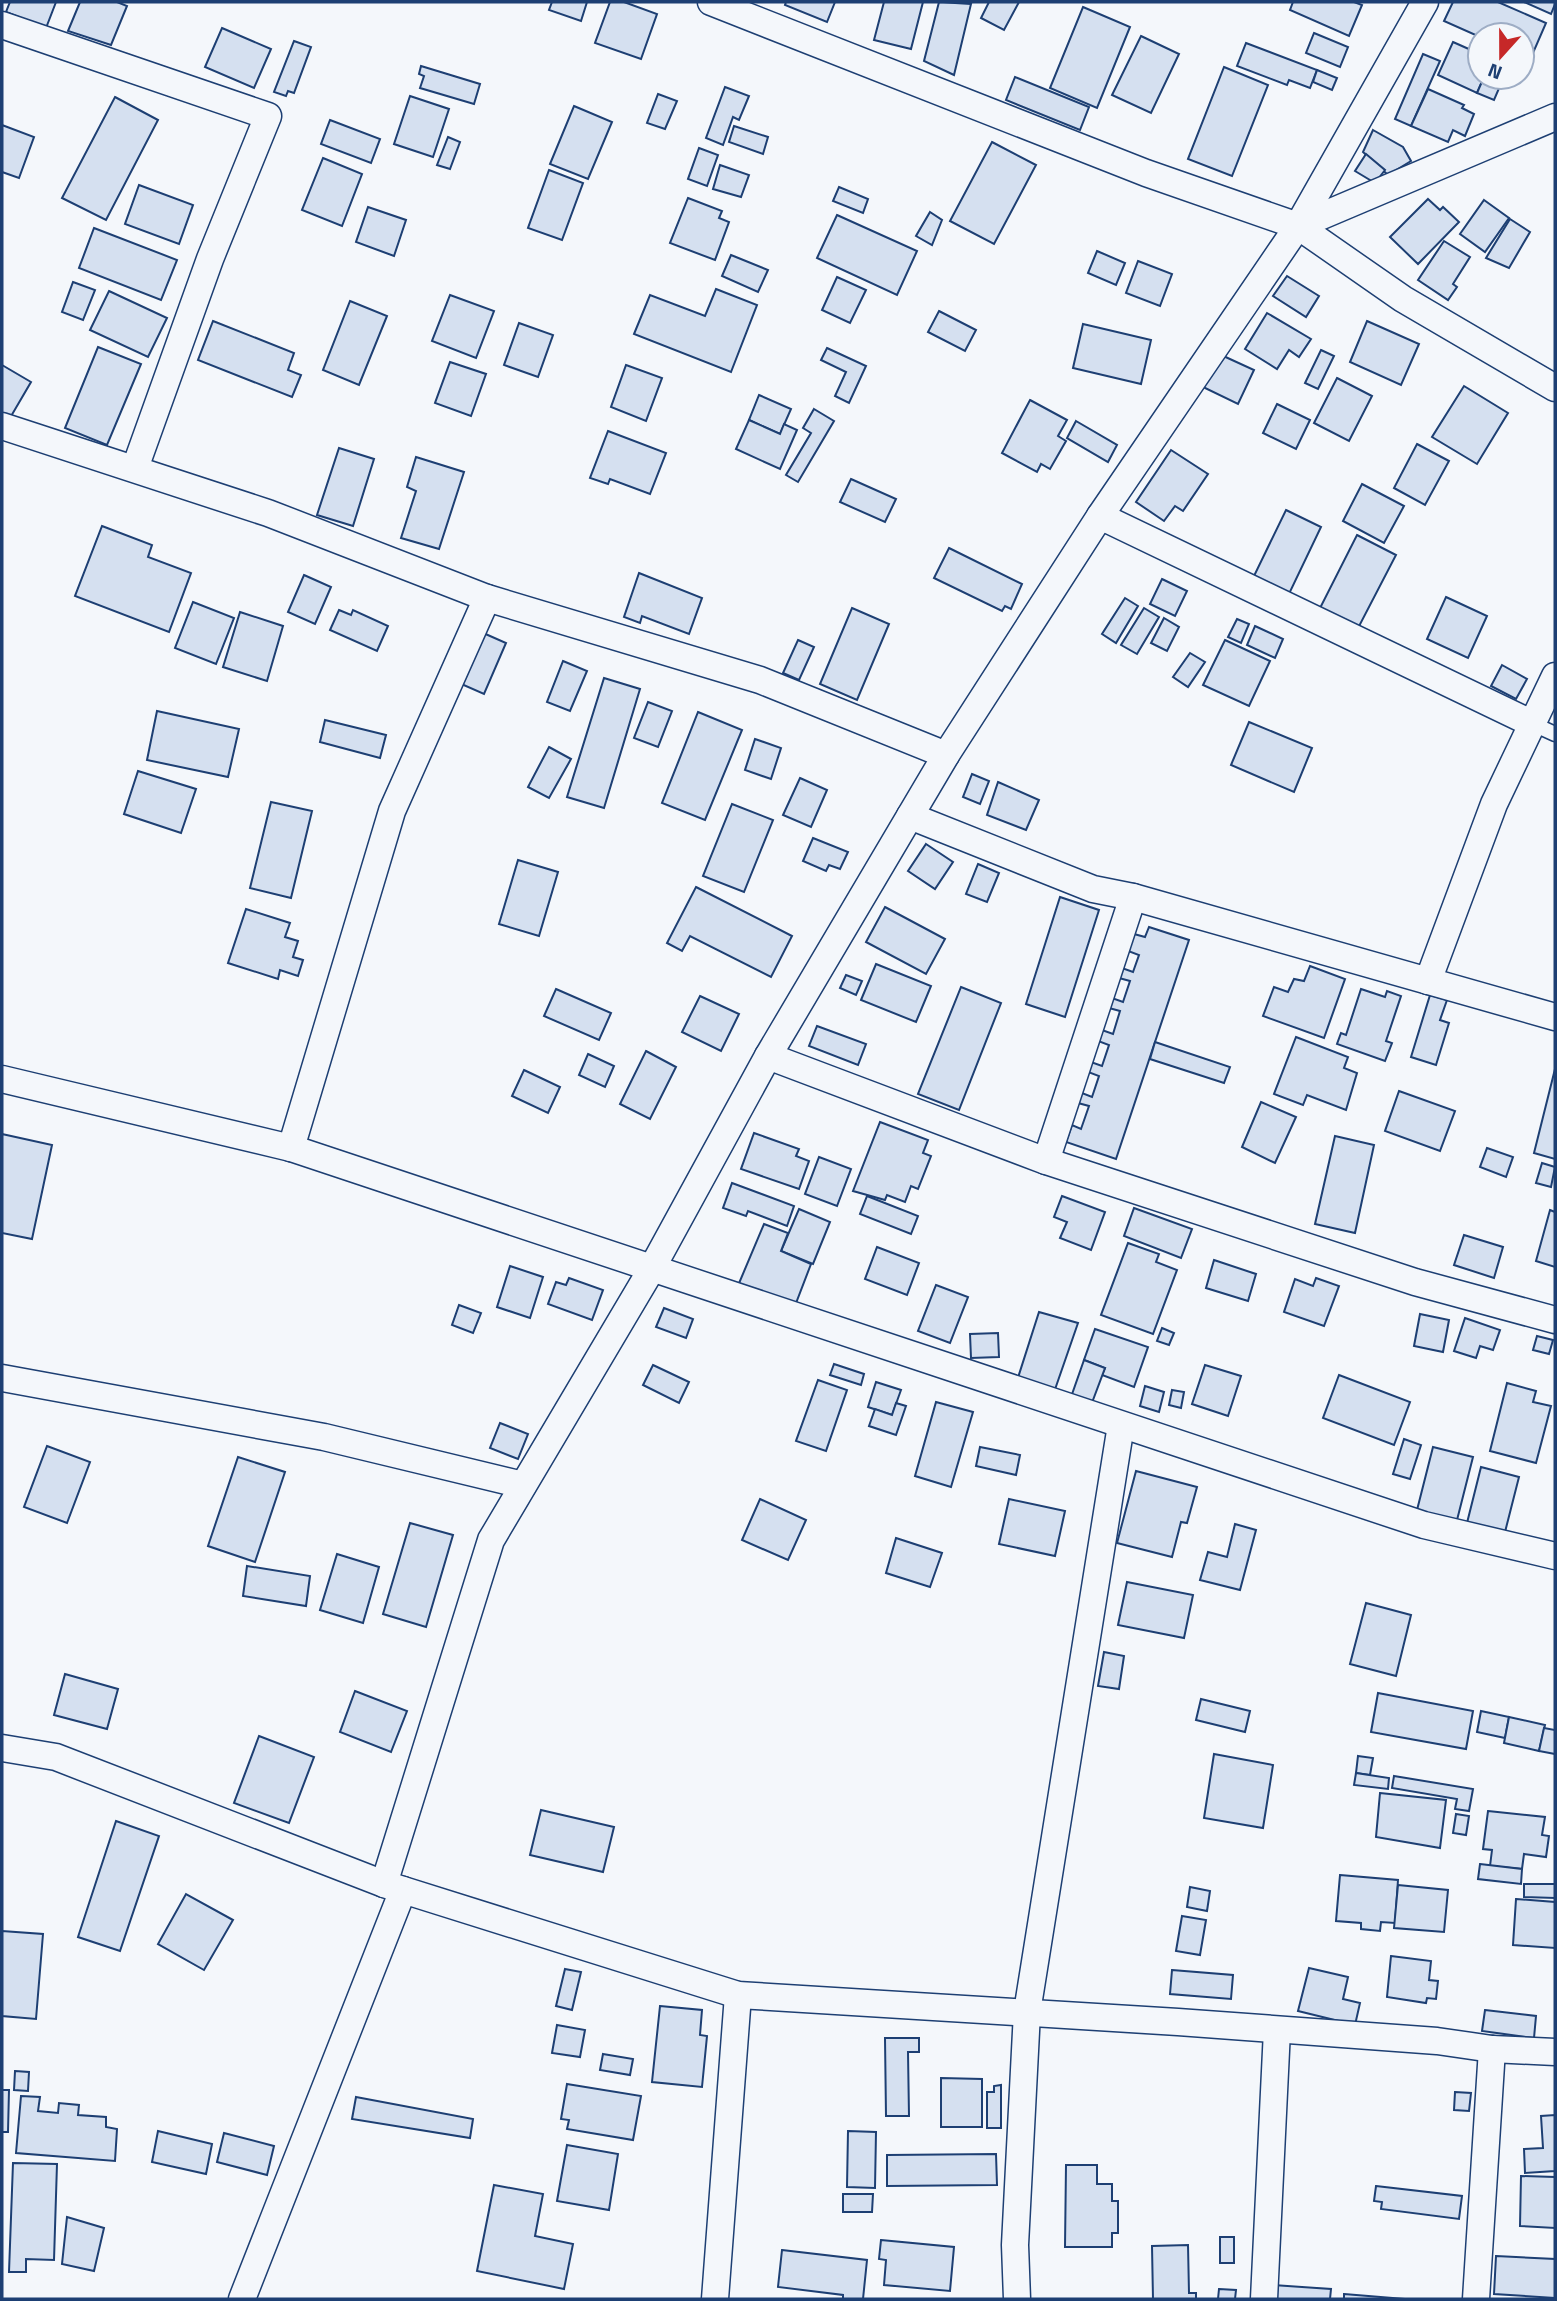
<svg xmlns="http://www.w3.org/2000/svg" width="1557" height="2301" font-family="'Titillium Web',sans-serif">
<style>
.building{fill:#d5e0f0;stroke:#1d3f73;stroke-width:2}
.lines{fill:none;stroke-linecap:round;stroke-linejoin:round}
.lane-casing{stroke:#1d3f73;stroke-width:17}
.street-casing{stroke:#1d3f73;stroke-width:29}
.lane{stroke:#f4f7fb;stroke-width:14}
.street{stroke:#f4f7fb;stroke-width:26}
</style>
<rect width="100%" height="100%" fill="#f4f7fb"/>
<!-- building -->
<g class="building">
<path d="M10,2H56L46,28L6,12Z"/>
<path d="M80,2H117L127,6L111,45L68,31Z"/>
<path d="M552,2H587L581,21L549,10Z"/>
<path d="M610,2H624L657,14L641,59L595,43Z"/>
<path d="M786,2H835L827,22L785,5Z"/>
<path d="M884,2H923L911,49L874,40Z"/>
<path d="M939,2L971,4L954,75L924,61Z"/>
<path d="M989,2H1019L1004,30L981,18Z"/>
<path d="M1293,2H1354L1362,5L1349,36L1290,10Z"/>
<path d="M1453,2H1498L1546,23L1530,60L1522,56V35L1480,37L1444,21Z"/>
<path d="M1524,2H1555V4L1551,14Z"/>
<path d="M1083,7L1130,27L1097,108L1050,88Z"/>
<path d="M222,28L271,49L254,88L205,67Z"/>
<path d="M1314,33L1348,47L1340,67L1306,53Z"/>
<path d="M1141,36L1179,54L1151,113L1112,95Z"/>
<path d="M294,41L311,47L294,93L288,91L286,96L274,92Z"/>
<path d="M1453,42L1480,54V77H1484L1477,93L1438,75Z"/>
<path d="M1246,43L1317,70L1310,88L1289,80L1287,85L1237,66Z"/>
<path d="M1423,54L1440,61L1411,126L1395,119Z"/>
<path d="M421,66L480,84L474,104L420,88L424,76L419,74Z"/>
<path d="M1224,67L1268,85L1232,176L1188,159Z"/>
<path d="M1317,70L1337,78L1332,90L1313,82Z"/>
<path d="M1015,77L1089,107L1080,130L1006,100Z"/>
<path d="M1484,77L1503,79L1494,100L1477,93Z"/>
<path d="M725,87L749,96L739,120L733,117L723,145L706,138Z"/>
<path d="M1428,89L1464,105L1462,108L1474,114L1465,136L1453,130L1448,142L1411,126Z"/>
<path d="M658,94L677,101L665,129L647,123Z"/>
<path d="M410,96L449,109L433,157L394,144Z"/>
<path d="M115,97L158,120L106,220L62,198Z"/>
<path d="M574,106L612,122L588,179L550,164Z"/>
<path d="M330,120L380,139L371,163L321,144Z"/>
<path d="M2,125L34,137L19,178L2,172Z"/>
<path d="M734,126L768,137L763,154L729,142Z"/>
<path d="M1373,130L1403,147L1411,161L1388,175L1363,152Z"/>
<path d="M448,137L460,142L450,169L437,165Z"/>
<path d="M992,142L1036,165L994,244L950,221Z"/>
<path d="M699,148L718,155L707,186L688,179Z"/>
<path d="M1366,154L1385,170L1375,183L1355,171Z"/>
<path d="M323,158L362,174L342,226L302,210Z"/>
<path d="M720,165L749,175L741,197L713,189Z"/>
<path d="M549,170L583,183L562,240L528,228Z"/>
<path d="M139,185L193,205L179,244L125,224Z"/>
<path d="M839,187L868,199L863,213L833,201Z"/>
<path d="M688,198L722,211L719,218L729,222L715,260L670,243Z"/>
<path d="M1428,199L1440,210L1443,207L1459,222L1418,264L1390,237Z"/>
<path d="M1484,200L1509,218L1485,252L1460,234Z"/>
<path d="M368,207L406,220L394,256L356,242Z"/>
<path d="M930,212L942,220L932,245L916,236Z"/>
<path d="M837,215L917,251L897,295L817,258Z"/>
<path d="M1510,219L1530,232L1509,268L1486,258Z"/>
<path d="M94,228L177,260L161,300L79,268Z"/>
<path d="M1444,241L1470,257L1453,284L1457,287L1448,300L1418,280Z"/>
<path d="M1097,251L1125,263L1116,285L1088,273Z"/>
<path d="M731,255L768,270L758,292L722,276Z"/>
<path d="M1138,261L1172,274L1160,306L1126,293Z"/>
<path d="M1287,276L1319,296L1306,317L1273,296Z"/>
<path d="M837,277L866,290L850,323L822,310Z"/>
<path d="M73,282L95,290L83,320L62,312Z"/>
<path d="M716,289L757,305L731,372L634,334L650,295L705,316Z"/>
<path d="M109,291L167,318L148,357L90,330Z"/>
<path d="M450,295L494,311L476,358L432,341Z"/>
<path d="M350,301L387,316L359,385L323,370Z"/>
<path d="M939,311L976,330L965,351L928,332Z"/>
<path d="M1267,313L1311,339L1299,357L1289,350L1277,369L1245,349Z"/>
<path d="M213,321L294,353L288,370L301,375L292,397L198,360Z"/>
<path d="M1367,321L1419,344L1401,385L1350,362Z"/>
<path d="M519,323L553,335L538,377L504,365Z"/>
<path d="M1083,324L1151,340L1141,384L1073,368Z"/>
<path d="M98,347L141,364L107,445L65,428Z"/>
<path d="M827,348L866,366L849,403L835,396L846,372L821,360Z"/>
<path d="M1321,350L1334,356L1318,389L1305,383Z"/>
<path d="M1219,354L1254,370L1238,404L1203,387Z"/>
<path d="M450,362L486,374L471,416L435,403Z"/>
<path d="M2,365L31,382L10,418L2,414Z"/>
<path d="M626,365L662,378L646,421L611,407Z"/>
<path d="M1337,378L1372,396L1349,441L1314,423Z"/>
<path d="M1464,386L1508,413L1477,464L1432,437Z"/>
<path d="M759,395L791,409L780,434L749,420Z"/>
<path d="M1030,400L1067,420L1058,436L1066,441L1050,469L1041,464L1037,472L1002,453Z"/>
<path d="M1277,404L1310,420L1296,449L1263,433Z"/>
<path d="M814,409L834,421L798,482L786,475L811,433L803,428Z"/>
<path d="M749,420L780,434L784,424L797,430L780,469L736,449Z"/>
<path d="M1076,421L1117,445L1108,462L1067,438Z"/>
<path d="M608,431L666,453L650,494L610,479L608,484L590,478Z"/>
<path d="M1417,444L1449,461L1425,505L1394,488Z"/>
<path d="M339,448L374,459L353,526L317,515Z"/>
<path d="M1171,450L1208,474L1183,511L1175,506L1164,521L1136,502Z"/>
<path d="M416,457L464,472L439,549L401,538L416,491L407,487Z"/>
<path d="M851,479L896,499L885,522L840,502Z"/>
<path d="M1362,484L1404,506L1384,543L1343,521Z"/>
<path d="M1286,510L1321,527L1288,596L1253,578Z"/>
<path d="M102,526L152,545L148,557L191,573L169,632L75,596Z"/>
<path d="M1357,535L1396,555L1355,634L1317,614Z"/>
<path d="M949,548L1022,584L1011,609L1005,606L1002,611L934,578Z"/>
<path d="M639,573L702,598L689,634L642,616L640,623L624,617Z"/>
<path d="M304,575L331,587L315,624L288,612Z"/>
<path d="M1162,579L1187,591L1175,616L1150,604Z"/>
<path d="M1446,597L1487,616L1468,658L1427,639Z"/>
<path d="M1125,598L1138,606L1116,643L1102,634Z"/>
<path d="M193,602L234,618L216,664L175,648Z"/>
<path d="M852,608L889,624L857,700L820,684Z"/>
<path d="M1144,608L1159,617L1137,654L1121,645Z"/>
<path d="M339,610L351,615L353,610L388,626L377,651L330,630Z"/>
<path d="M240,612L283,626L267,681L223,667Z"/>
<path d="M1164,618L1179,627L1167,651L1151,643Z"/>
<path d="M1237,619L1249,624L1241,643L1228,637Z"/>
<path d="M1255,626L1283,639L1275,658L1247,645Z"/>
<path d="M481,632L506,643L484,694L459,683Z"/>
<path d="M798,640L814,647L799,680L783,673Z"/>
<path d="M1225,640L1270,661L1249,706L1203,685Z"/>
<path d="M1190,653L1205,662L1188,687L1173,677Z"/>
<path d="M563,661L587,671L570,711L547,702Z"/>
<path d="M1502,665L1527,679L1516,699L1491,686Z"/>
<path d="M604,678L640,689L604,808L567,797Z"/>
<path d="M648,702L672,711L658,747L634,738Z"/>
<path d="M157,711L239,729L228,777L147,760Z"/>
<path d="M698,712L742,730L705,820L662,803Z"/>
<path d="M325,720L386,735L380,758L320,742Z"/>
<path d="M1249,722L1312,748L1294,792L1231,765Z"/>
<path d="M755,739L781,748L771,779L745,770Z"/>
<path d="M549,747L571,759L549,798L528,787Z"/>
<path d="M138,771L196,789L181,833L124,814Z"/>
<path d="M972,774L989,781L980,804L963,797Z"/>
<path d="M800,778L827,790L811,827L783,815Z"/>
<path d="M998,782L1039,800L1026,830L987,815Z"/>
<path d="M271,802L312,811L291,898L250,888Z"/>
<path d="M732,804L773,820L744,892L703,876Z"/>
<path d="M813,838L848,852L840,869L829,865L826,871L803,861Z"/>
<path d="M926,844L953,862L935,889L908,871Z"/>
<path d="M518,860L558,872L539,936L499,924Z"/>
<path d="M978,864L999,873L987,902L966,894Z"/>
<path d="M696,887L792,936L771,977L690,936L682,951L667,943Z"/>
<path d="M1060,897L1099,910L1065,1017L1026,1004Z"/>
<path d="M885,907L945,939L926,974L866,942Z"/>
<path d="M246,909L290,923L285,937L298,941L293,957L303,960L298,976L280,970L278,979L228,963Z"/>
<path d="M1149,927L1189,940L1116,1159L1066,1142L1072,1125L1081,1129L1089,1106L1078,1103L1082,1093L1092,1097L1099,1076L1088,1072L1091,1062L1102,1066L1109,1045L1098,1041L1102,1030L1113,1034L1120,1011L1109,1008L1112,998L1123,1002L1130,981L1119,978L1122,968L1133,972L1139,955L1128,951L1134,934L1145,937Z"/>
<path d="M876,964L931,986L916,1022L861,1000Z"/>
<path d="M1310,966L1345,979L1324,1038L1263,1016L1274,987L1288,992L1294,979L1304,981Z"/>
<path d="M846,975L862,981L856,995L840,988Z"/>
<path d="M961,987L1001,1003L959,1110L918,1094Z"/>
<path d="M556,989L611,1013L599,1040L544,1016Z"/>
<path d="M1361,989L1385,997L1387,991L1401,996L1386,1041L1392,1043L1385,1061L1337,1044L1341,1033L1346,1035Z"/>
<path d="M1430,995L1447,1000L1440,1020L1449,1023L1436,1065L1411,1057Z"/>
<path d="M700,996L739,1014L721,1051L682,1032Z"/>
<path d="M817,1026L866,1044L858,1065L809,1046Z"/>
<path d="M1296,1037L1348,1057L1344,1068L1357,1073L1346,1110L1307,1095L1303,1105L1274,1094Z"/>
<path d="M1155,1042L1230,1067L1224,1083L1150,1059Z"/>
<path d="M646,1051L676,1067L650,1119L620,1104Z"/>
<path d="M588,1054L614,1066L605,1087L579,1075Z"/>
<path d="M1555,1069V1159L1534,1153Z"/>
<path d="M524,1070L560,1087L548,1113L512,1096Z"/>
<path d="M1399,1091L1455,1111L1440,1151L1385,1131Z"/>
<path d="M1261,1102L1296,1117L1275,1163L1242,1147Z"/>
<path d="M880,1122L928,1140L923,1153L931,1156L918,1189L911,1186L905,1202L887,1195L885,1200L853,1191Z"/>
<path d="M754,1133L799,1149L796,1156L809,1161L799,1189L741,1169Z"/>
<path d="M2,1134L52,1145L32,1239L2,1233Z"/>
<path d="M1335,1136L1374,1145L1355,1233L1315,1224Z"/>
<path d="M1487,1148L1513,1157L1506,1177L1480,1167Z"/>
<path d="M819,1157L851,1169L837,1206L805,1194Z"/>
<path d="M1542,1163L1555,1167L1551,1187L1536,1183Z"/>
<path d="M732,1183L794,1206L787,1226L748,1211L746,1216L723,1208Z"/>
<path d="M867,1196L918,1216L911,1234L860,1214Z"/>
<path d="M1062,1196L1105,1212L1091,1250L1060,1238L1067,1222L1054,1217Z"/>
<path d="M1134,1208L1192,1229L1181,1258L1124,1236Z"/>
<path d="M799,1209L830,1222L813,1264L781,1251Z"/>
<path d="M1550,1210L1555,1212V1267L1536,1261Z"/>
<path d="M764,1224L788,1233L781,1251L811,1264L793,1311L737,1288Z"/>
<path d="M1464,1235L1503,1247L1494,1278L1454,1265Z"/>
<path d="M1128,1243L1159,1254L1156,1262L1177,1270L1153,1334L1101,1315Z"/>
<path d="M877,1247L919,1263L907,1295L865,1279Z"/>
<path d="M1214,1260L1256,1274L1248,1301L1206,1288Z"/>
<path d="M510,1266L543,1277L530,1318L497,1307Z"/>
<path d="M569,1278L603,1290L592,1320L548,1304L556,1282L566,1285Z"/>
<path d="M1316,1278L1339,1286L1324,1326L1284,1312L1295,1279L1313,1286Z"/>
<path d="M936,1285L968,1297L950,1343L918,1331Z"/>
<path d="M459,1305L481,1313L473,1333L452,1325Z"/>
<path d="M664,1308L693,1319L686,1338L656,1327Z"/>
<path d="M1039,1312L1078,1323L1052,1398L1015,1387Z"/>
<path d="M1420,1314L1449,1320L1443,1352L1414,1346Z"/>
<path d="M1465,1318L1500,1330L1493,1350L1480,1346L1476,1358L1454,1351Z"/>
<path d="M1162,1328L1174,1333L1169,1345L1157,1341Z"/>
<path d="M1095,1329L1148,1347L1134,1387L1102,1375L1105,1368L1084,1360Z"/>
<path d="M998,1333L999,1357L971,1358L970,1334Z"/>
<path d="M1537,1336L1553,1340L1549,1354L1533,1350Z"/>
<path d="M1084,1360L1105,1368L1090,1408L1070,1400Z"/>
<path d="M834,1364L864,1374L861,1385L830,1375Z"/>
<path d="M653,1365L689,1382L679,1403L643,1385Z"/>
<path d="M1205,1365L1241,1376L1228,1416L1192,1404Z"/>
<path d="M1339,1375L1410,1402L1394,1445L1323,1418Z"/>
<path d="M818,1380L847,1390L826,1451L796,1441Z"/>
<path d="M876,1382L901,1390L892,1415L868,1407Z"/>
<path d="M1507,1383L1536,1391L1533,1402L1551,1406L1536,1463L1490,1451Z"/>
<path d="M1145,1386L1164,1392L1159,1412L1140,1406Z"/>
<path d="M1172,1390L1184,1392L1181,1408L1169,1405Z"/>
<path d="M936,1402L973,1412L951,1487L915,1476Z"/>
<path d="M896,1403L906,1406L896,1435L869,1426L875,1409L892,1415Z"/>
<path d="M500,1423L528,1434L518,1459L490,1448Z"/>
<path d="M1404,1439L1421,1445L1410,1479L1393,1474Z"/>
<path d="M47,1446L90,1462L67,1523L24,1507Z"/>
<path d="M980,1447L1020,1455L1016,1475L976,1466Z"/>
<path d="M1433,1447L1473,1457L1456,1524L1416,1514Z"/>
<path d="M238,1457L285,1472L255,1562L208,1546Z"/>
<path d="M1481,1467L1519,1477L1505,1532L1467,1523Z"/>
<path d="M1136,1471L1197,1487L1187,1523L1181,1522L1172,1557L1117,1543Z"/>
<path d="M760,1499L806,1520L788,1560L742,1540Z"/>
<path d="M1009,1499L1065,1511L1055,1556L999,1544Z"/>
<path d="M410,1523L453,1535L426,1627L383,1614Z"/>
<path d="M1235,1524L1256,1530L1240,1590L1200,1580L1208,1552L1227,1557Z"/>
<path d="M896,1538L942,1553L930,1587L886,1573Z"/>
<path d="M337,1554L379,1567L363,1623L320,1610Z"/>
<path d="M247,1566L310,1576L306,1606L243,1596Z"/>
<path d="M1127,1582L1193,1595L1184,1638L1118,1625Z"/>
<path d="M1366,1603L1411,1615L1396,1676L1350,1664Z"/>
<path d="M1104,1652L1124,1656L1119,1689L1098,1686Z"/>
<path d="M65,1674L118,1689L107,1729L54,1715Z"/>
<path d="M355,1691L407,1711L391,1752L340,1732Z"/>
<path d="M1378,1693L1473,1711L1466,1749L1371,1732Z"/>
<path d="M1201,1699L1250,1711L1245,1732L1196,1720Z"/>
<path d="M1481,1711L1509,1717L1505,1738L1477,1732Z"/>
<path d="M1509,1717L1545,1725L1539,1751L1504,1743Z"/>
<path d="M1544,1728L1555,1730V1754L1539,1751Z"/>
<path d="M259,1736L314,1757L289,1823L234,1803Z"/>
<path d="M1214,1754L1273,1765L1263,1828L1204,1818Z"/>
<path d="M1358,1756L1373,1758L1370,1775L1356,1773Z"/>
<path d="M1356,1773L1389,1778L1388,1789L1354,1785Z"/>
<path d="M1394,1776L1473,1789L1469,1811L1455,1809L1457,1799L1392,1788Z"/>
<path d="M1380,1793L1446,1800L1440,1848L1376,1837Z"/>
<path d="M541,1810L614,1827L603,1872L530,1855Z"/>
<path d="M1488,1811L1545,1817L1542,1835L1549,1836L1546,1857L1524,1854L1522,1869L1490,1866L1492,1850L1483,1849Z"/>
<path d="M1456,1814L1469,1816L1466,1835L1453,1833Z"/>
<path d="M116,1821L159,1836L120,1951L78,1937Z"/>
<path d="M1480,1864L1522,1869L1521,1884L1478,1879Z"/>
<path d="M1340,1875L1398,1880L1395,1923L1381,1922L1380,1931L1361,1929V1923L1336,1921Z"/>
<path d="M1524,1884H1555V1898L1524,1897Z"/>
<path d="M1398,1885L1448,1890L1444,1932L1394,1928Z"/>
<path d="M1190,1887L1210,1891L1207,1911L1187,1907Z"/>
<path d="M186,1894L233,1920L204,1970L158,1944Z"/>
<path d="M1516,1899L1555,1902V1948L1513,1945Z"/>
<path d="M1182,1916L1206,1920L1200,1955L1176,1951Z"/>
<path d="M2,1931L43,1934L36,2019L2,2016Z"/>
<path d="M1391,1956L1431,1961L1429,1980L1438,1981L1436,1999L1427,1998L1426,2003L1387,1997Z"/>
<path d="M1309,1968L1348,1977L1343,1999L1360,2003L1355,2025L1298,2011Z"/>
<path d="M565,1969L581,1972L572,2010L556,2006Z"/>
<path d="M1172,1970L1233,1975L1231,1999L1170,1994Z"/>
<path d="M660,2006L702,2010L700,2035L707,2036L702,2087L652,2082Z"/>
<path d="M1485,2010L1536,2016L1534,2038L1482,2031Z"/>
<path d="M557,2025L585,2030L580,2057L552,2053Z"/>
<path d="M885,2038H919V2052H908L909,2116H886Z"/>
<path d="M603,2054L633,2059L630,2075L600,2070Z"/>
<path d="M15,2071L29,2072L28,2091L14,2090Z"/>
<path d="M941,2078L982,2079V2127H941Z"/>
<path d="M567,2084L641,2096L633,2140L567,2129L569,2120L561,2119Z"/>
<path d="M1001,2085V2128H987V2092H994V2086Z"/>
<path d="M2,2090H9L8,2132H2Z"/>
<path d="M1455,2092L1471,2093L1469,2111L1454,2110Z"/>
<path d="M21,2096L40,2097L38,2111L58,2113L59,2103L79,2105L78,2115L106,2117V2127L117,2129L115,2161L16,2153Z"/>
<path d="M356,2097L473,2119L470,2138L352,2119Z"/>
<path d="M1555,2115V2171L1525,2173L1524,2149L1543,2148L1541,2116Z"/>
<path d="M158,2131L212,2144L206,2174L152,2162Z"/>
<path d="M848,2131L876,2132L875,2188L847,2187Z"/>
<path d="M224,2133L274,2146L267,2175L217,2162Z"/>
<path d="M567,2145L618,2154L609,2210L557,2201Z"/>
<path d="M996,2154L997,2185L887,2186V2155Z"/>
<path d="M13,2163L57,2164L54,2260L26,2259V2272H9Z"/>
<path d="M1066,2165H1097V2184H1112V2201H1118V2233H1112V2247H1065Z"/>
<path d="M1521,2176L1555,2177V2228L1520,2226Z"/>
<path d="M494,2185L543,2194L535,2236L573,2244L564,2289L477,2271Z"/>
<path d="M1376,2186L1462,2196L1459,2219L1381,2209L1382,2202L1374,2201Z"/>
<path d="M843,2194H873L872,2212H843Z"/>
<path d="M67,2217L104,2228L94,2271L62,2264Z"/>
<rect x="1220" y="2237" width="14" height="26"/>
<path d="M881,2240L954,2247L950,2291L884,2285L886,2260L879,2259Z"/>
<path d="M1188,2245L1189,2293H1196V2299H1153L1152,2246Z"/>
<path d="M782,2250L867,2260L863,2299H843V2295L778,2287Z"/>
<path d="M1496,2256L1555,2259V2298L1494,2294Z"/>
<path d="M1273,2285L1331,2289L1330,2299H1272Z"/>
<path d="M1219,2289L1236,2290L1235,2299H1218Z"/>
<path d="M1344,2294L1405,2299H1344Z"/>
</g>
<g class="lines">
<defs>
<path id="lane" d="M1533,724L1555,734"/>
<g id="street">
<path d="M711,2L1146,173L1298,226L1403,299L1555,388"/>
<path d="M2,25L268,116L210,259L135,468"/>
<path d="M1298,226L1555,117"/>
<path d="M2,426L268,513L487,598L760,680L946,755"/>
<path d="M1100,516L1533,724"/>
<path d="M910,816L1093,889L1133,897L1555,1017"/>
<path d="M1428,981L1494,804L1555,676"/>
<path d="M768,1056L1046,1161L1415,1282L1555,1320"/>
<path d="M2,1079L291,1148L1424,1525L1555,1556"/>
<path d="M291,1148L392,811L487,598"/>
<path d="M1046,1161L1133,897"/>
<path d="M2,1378L324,1437L523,1485"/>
<path d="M2,1748L56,1757L384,1884L738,1995L1178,2022L1437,2041L1492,2049L1555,2052"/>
<path d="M384,1884L491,1540L651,1270L768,1056L946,755L1100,516L1298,226L1425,2"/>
<path d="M242,2299L403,1890"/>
<path d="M715,2299L738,1995"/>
<path d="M1017,2299L1015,2245L1027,2012L1121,1425"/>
<path d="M1264,2299L1277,2030"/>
<path d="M1476,2299L1492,2049"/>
</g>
</defs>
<!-- lane casing -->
<use href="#lane" class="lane-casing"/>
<!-- street casing -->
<use href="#street" class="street-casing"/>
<!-- lane -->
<use href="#lane" class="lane"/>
<!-- street -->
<use href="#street" class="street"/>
</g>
<!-- border -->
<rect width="1557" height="2301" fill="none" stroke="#1d3f73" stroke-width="7"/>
<!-- north arrow -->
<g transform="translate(1501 56) rotate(201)"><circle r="33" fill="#f4f7fb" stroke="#9eadc5" stroke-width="2"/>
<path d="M0-5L12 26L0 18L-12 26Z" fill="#c62828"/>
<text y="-10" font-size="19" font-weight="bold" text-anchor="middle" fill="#1d3f73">N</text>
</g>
</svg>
